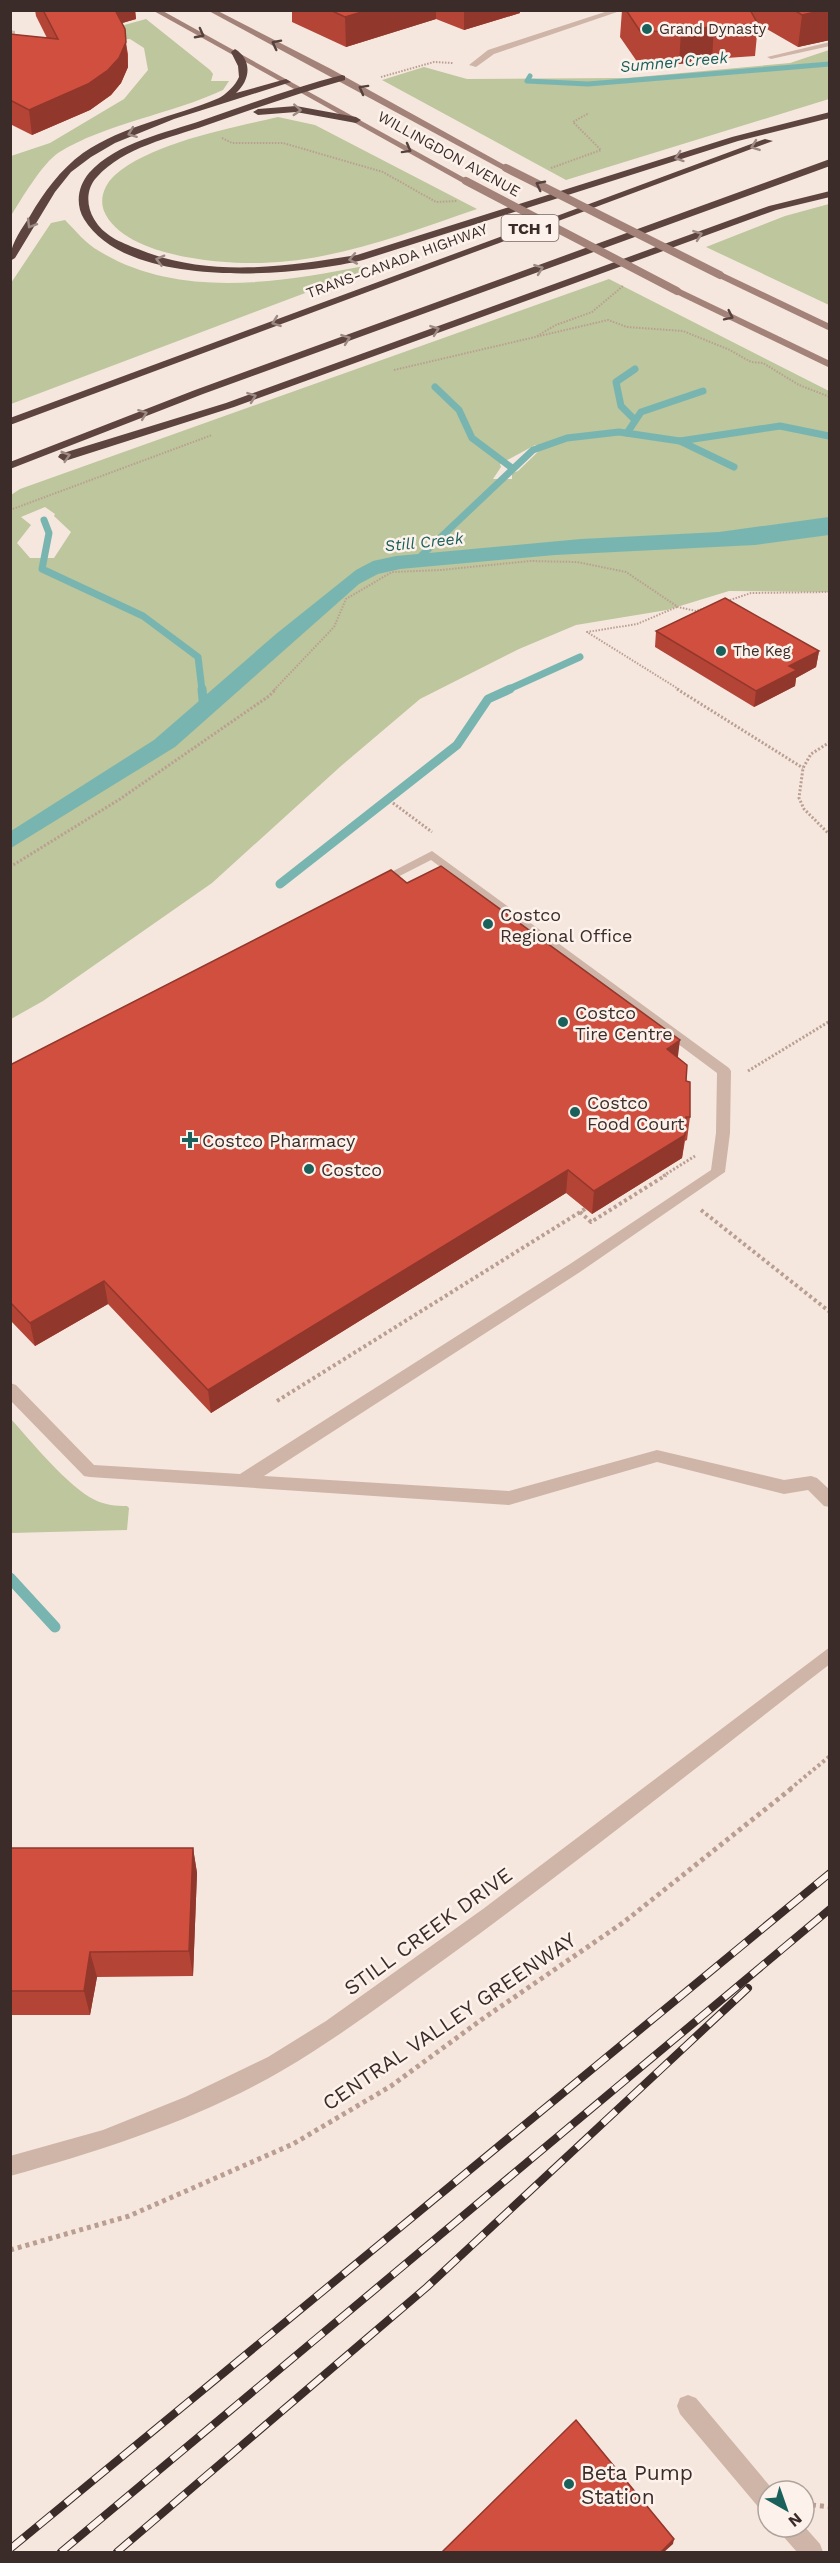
<svg xmlns="http://www.w3.org/2000/svg" width="840" height="2563" font-family="'Work Sans',sans-serif">
<style>
.green{fill:#bdc69c;fill-rule:evenodd}
.water{fill:#79b5b0}
.lines{fill:none;stroke-linecap:round;stroke-linejoin:round}
.stream-far3{stroke:#79b5b0;stroke-width:5}
.stream-far2{stroke:#79b5b0;stroke-width:7}
.stream-far1{stroke:#79b5b0;stroke-width:9}
.stream{stroke:#79b5b0;stroke-width:11}
.path-far3{stroke:#bb9e92;stroke-width:2;stroke-dasharray:1.5 1.5;stroke-linecap:butt}
.path-far2{stroke:#bb9e92;stroke-width:3;stroke-dasharray:2 2;stroke-linecap:butt}
.path-far1{stroke:#bb9e92;stroke-width:4;stroke-dasharray:3 3;stroke-linecap:butt}
.path{stroke:#bb9e92;stroke-width:5;stroke-dasharray:4 4;stroke-linecap:butt}
.service{fill:#cfb4a8;fill-rule:evenodd}
.minor{fill:#cfb4a8;fill-rule:evenodd}
.tertiary{fill:#cfb4a8;fill-rule:evenodd}
.secondary{fill:#a38279;fill-rule:evenodd}
.motorway{fill:#5d443f;fill-rule:evenodd}
.rail-casing{stroke:#3b2c29;stroke-width:8}
.rail{stroke:#fcf2eb;stroke-width:6;stroke-dasharray:18;stroke-linecap:butt}
.secondary-bridge{stroke:#a38279;stroke-width:8}
.wall{fill:#b44436}
.shaded-wall{fill:#92372c}
.building{fill:#d14f3f;stroke:#92372c;stroke-width:1.5}
.oneway{stroke:#55423d}
.oneway2{stroke:#9d8a84}
.poi-dot{fill:#1a615c;stroke:#fcf2eb;stroke-width:2}
.labels{text-anchor:middle;dominant-baseline:central;stroke-width:5;stroke-linejoin:round;paint-order:stroke}
.far-poi-label{font-size:15px;fill:#3b2c29;stroke:#fcf2eb;text-anchor:start}
.far-street-label{font-size:15px;fill:#3b2c29;stroke:#fcf2eb}
.far-water-label{font-size:16px;font-style:italic;fill:#1a615c;stroke:#fcf2eb}
.shield{fill:#fcf2eb;stroke:#756763;stroke-width:1.5}
.shield-label{font-size:16px;font-weight:bold;fill:#3b2c29}
.poi-label{font-size:18px;fill:#3b2c29;stroke:#fcf2eb;text-anchor:start}
.near-street-label{font-size:21px;fill:#3b2c29;stroke:#fcf2eb}
.near-poi-label{font-size:21px;fill:#3b2c29;stroke:#fcf2eb;text-anchor:start}
</style>
<rect width="100%" height="100%" fill="#f5e7de"/>
<!-- green -->
<g class="green">
<path d="M146,19L210,70L213,74L211,81H229L223,90C172,114 106,123 58,153C43,163 21,199 11,216V156L50,143L124,99L148,70L144,48L130,39L76,42L81,37Z"/>
<path d="M829,50V99L566,180L382,80L424,67L467,79L627,78L790,63Z"/>
<path d="M278,117L315,125L477,209C407,233 336,261 261,263C217,264 123,256 104,211C99,198 105,184 115,175C151,143 231,128 278,117Z"/>
<path d="M829,204V305L706,247L785,216Z"/>
<path d="M65,220C75,230 86,244 99,251C177,299 279,283 364,266L369,269L11,404V283L51,223Z"/>
<path d="M609,279L829,391V592L729,591L667,610L576,625L519,649L420,699L341,766L212,883L43,1001L11,1019V495L20,489ZM535,445H539L542,448L518,471L512,473V479H493L501,467L500,464ZM45,507L55,514L54,516L71,532L54,558H30L17,543L31,525L21,517Z"/>
<path d="M10,1418C31,1441 68,1487 95,1500C105,1505 116,1506 127,1506L129,1508L127,1530L11,1533Z"/>
</g>
<!-- water -->
<path class="water" d="M829,517V535L755,545L555,555L400,569L378,574L359,584L175,747L11,848V831L154,740L276,634L356,570L373,561L396,556L581,539L719,532Z"/>
<g class="lines">
<!-- stream-far3 -->
<path class="stream-far3" d="M530,76L527,81L588,84L830,64"/>
<!-- stream-far2 -->
<g class="stream-far2">
<path d="M635,369L616,382L621,406L635,420"/>
<path d="M435,387L459,410L472,438L512,468"/>
<path d="M627,433L641,412L703,391"/>
<path d="M680,441L734,467"/>
<path d="M44,520L49,533L42,569L143,616L198,657L202,690"/>
<path d="M422,555L533,450L567,438L619,432L680,441L780,426L829,436"/>
<path d="M507,690L580,657"/>
</g>
<!-- stream-far1 -->
<g class="stream-far1">
<path d="M202,689L204,710"/>
<path d="M280,884L457,745L488,699L510,689"/>
</g>
<!-- stream -->
<path class="stream" d="M10,1578L55,1627"/>
<!-- path-far3 -->
<g class="path-far3">
<path d="M381,77L434,62L453,63"/>
<path d="M222,138L232,143H283L383,172L436,202L457,201"/>
<path d="M551,168L601,150L573,122L589,113"/>
<path d="M537,336L556,325L592,312L623,286"/>
<path d="M394,370L608,320L627,327L683,331L730,350L751,362L763,363L799,385L830,397"/>
<path d="M10,510L212,435"/>
<path d="M727,601L751,593L830,592"/>
<path d="M677,607L637,624L587,632L680,690"/>
<path d="M274,690L334,627L346,599L392,572L441,570L530,561L577,562L626,572L678,607L696,611L708,607"/>
</g>
<!-- path-far2 -->
<g class="path-far2">
<path d="M677,689L803,768"/>
<path d="M830,742L811,754L803,768L799,798L804,809L830,835"/>
<path d="M393,803L432,832"/>
<path d="M10,867L120,799L269,696L276,689"/>
<path d="M748,1071L830,1021"/>
<path d="M663,1176L695,1156"/>
</g>
<!-- path-far1 -->
<g class="path-far1">
<path d="M701,1210L830,1312"/>
<path d="M580,1212L591,1222L666,1175"/>
<path d="M277,1401L585,1209"/>
<path d="M790,1789L830,1756"/>
</g>
<!-- path -->
<g class="path">
<path d="M10,2250L129,2216L293,2144L391,2086L481,2020L624,1922L792,1788"/>
<path d="M804,2504L830,2507"/>
</g>
<!-- service -->
<g class="service">
<path d="M10,30L15,31V35H10Z"/>
<path d="M830,42V46L771,59L767,57Z"/>
<path d="M432,851L729,1068L731,1071L730,1133L725,1172L580,1272L264,1476L509,1491L657,1450L784,1480L811,1476L817,1478L830,1490V1507L824,1506L808,1490L784,1494L657,1462L509,1505L90,1477L84,1476L10,1400V1383L16,1385L94,1465L240,1474L570,1264L711,1170L716,1133L717,1073L431,860L382,885H374L372,882Z"/>
</g>
<!-- minor -->
<g class="minor">
<path d="M611,10H623L494,54L476,67L469,65L488,50Z"/>
<path d="M688,2395L696,2398L774,2491H768V2512L760,2509L680,2414L677,2406L680,2398Z"/>
<path d="M804,2526L820,2544L823,2552H797L782,2535L779,2527Z"/>
</g>
<!-- tertiary -->
<path class="tertiary" d="M830,1647V1664C703,1762 578,1862 449,1956C395,1995 341,2036 283,2070C199,2119 104,2150 10,2176V2156L103,2130L185,2097L268,2057L326,2021L483,1909Z"/>
<!-- secondary -->
<g class="secondary">
<path d="M152,10H161L470,181L463,183Z"/>
<path d="M207,10H216L331,69L510,168L503,170Z"/>
<path d="M717,273H723L830,324V331L717,277Z"/>
<path d="M674,289H680L830,361V368L674,293Z"/>
</g>
<!-- motorway -->
<g class="motorway">
<path d="M235,49C253,60 250,81 236,93L286,79L291,82L174,119L115,143L91,157L71,172L55,192L15,258L10,261C10,244 21,230 30,216C44,192 60,170 83,153C124,125 174,117 219,98C224,96 236,85 239,77L238,66L231,52Z"/>
<path d="M342,75L345,76V80C299,93 253,109 207,125C170,138 124,147 97,177C86,188 86,206 94,219C104,236 120,242 138,249C208,278 284,267 357,255L732,137L830,112V118L738,141L363,260C293,277 127,290 84,219C75,204 78,186 89,173C117,142 166,133 203,120C249,104 295,87 342,75Z"/>
<path d="M296,106L356,117L361,120L356,123L296,112L258,115L253,112L258,109Z"/>
<path d="M765,139L773,141L10,425V418Z"/>
<path d="M830,159V166L203,394L10,469V462L195,390Z"/>
<path d="M830,191V197L776,210L234,407L68,460L64,461L58,457L60,454L226,403L769,206Z"/>
</g>
<defs>
<g id="rail">
<path d="M10,2549L830,1873"/>
<path d="M61,2552L830,1909"/>
<path d="M117,2552L427,2287L748,1988"/>
</g>
</defs>
<!-- rail casing -->
<use href="#rail" class="rail-casing"/>
<!-- rail -->
<use href="#rail" class="rail"/>
<!-- secondary-bridge -->
<g class="secondary-bridge">
<path d="M506,168L720,275"/>
<path d="M466,181L677,291"/>
</g>
</g>
<!-- wall -->
<g class="wall">
<path d="M35,10H135L136,19L122,23L128,54V67L121,83L111,95L90,110L32,135L10,124V34L47,38L36,16Z"/>
<path d="M292,10H520V13L464,30L436,19L346,47L292,22Z"/>
<path d="M622,10H830V40L798,47L758,24L755,56L712,59L679,64L638,63L620,37Z"/>
<path d="M656,631L819,651L816,667L796,678L795,686L754,707L655,647Z"/>
<path d="M407,883L678,1058L686,1081L690,1117L687,1140L685,1141L682,1158L592,1214L566,1193L211,1413L108,1304L35,1346L10,1320V1065Z"/>
<path d="M10,1848H193L197,1873L193,1976L97,1977L90,2015H10Z"/>
</g>
<!-- shaded-wall -->
<g class="shaded-wall">
<path d="M111,10H135L136,19L112,26Z"/>
<path d="M368,10H436V19L346,47L345,17Z"/>
<path d="M464,10H520V13L464,30Z"/>
<path d="M824,10H830V40L798,47L802,15Z"/>
<path d="M714,26L712,59L679,64L681,32Z"/>
<path d="M125,29L128,67L121,83L111,95L90,110L32,135L29,110Z"/>
<path d="M819,651L816,667L796,678L795,686L754,707L756,691L789,666Z"/>
<path d="M680,1040L677,1064L667,1049Z"/>
<path d="M685,1135L682,1158L592,1214L594,1191Z"/>
<path d="M568,1170L566,1193L211,1413L208,1390Z"/>
<path d="M104,1281L108,1304L35,1346L30,1323Z"/>
<path d="M193,1848L197,1873L193,1976L189,1951Z"/>
<path d="M90,1952L97,1977L90,2015L84,1991Z"/>
<path d="M674,2539L673,2544L663,2553H660Z"/>
</g>
<!-- building -->
<g class="building">
<path d="M43,10H115L125,29L126,42L119,58L108,70L88,84L29,110L10,100V34L58,39Z"/>
<path d="M330,10H368L345,17Z"/>
<path d="M626,10H750L758,24L714,26L681,32L640,31Z"/>
<path d="M794,10H824L802,15Z"/>
<path d="M725,598L819,651L789,666L797,670L756,691L656,631Z"/>
<path d="M441,866L680,1040L667,1049L687,1065L686,1081L690,1082V1117H686L685,1135L594,1191L568,1170L208,1390L104,1281L30,1323L10,1302V1065L391,870L407,883Z"/>
<path d="M10,1848H193L189,1951L90,1952L84,1991H10Z"/>
<path d="M576,2420L674,2539L660,2553H441Z"/>
</g>
<!-- one-way arrows -->
<defs><path id="oneway-chevron" d="M-2-3.5L2.5 0L-2 3.5" fill="none" stroke-width="1.6" stroke-linecap="round" stroke-linejoin="round" transform="scale(1.5)"/></defs>
<g class="oneway">
<use href="#oneway-chevron" transform="translate(200 34) rotate(28)"/>
<use href="#oneway-chevron" transform="translate(276 44) rotate(-153)"/>
<use href="#oneway-chevron" transform="translate(363 89) rotate(-151)"/>
<use href="#oneway-chevron" transform="translate(407 149) rotate(29)"/>
<use href="#oneway-chevron" transform="translate(540 185) rotate(-153)"/>
<use href="#oneway-chevron" transform="translate(729 316) rotate(26)"/>
</g>
<g class="oneway2">
<use href="#oneway-chevron" transform="translate(297 110) rotate(3)"/>
<use href="#oneway-chevron" transform="translate(132 133) rotate(159)"/>
<use href="#oneway-chevron" transform="translate(755 146) rotate(160)"/>
<use href="#oneway-chevron" transform="translate(679 157) rotate(162)"/>
<use href="#oneway-chevron" transform="translate(31 224) rotate(121)"/>
<use href="#oneway-chevron" transform="translate(698 235) rotate(-20)"/>
<use href="#oneway-chevron" transform="translate(353 259) rotate(169)"/>
<use href="#oneway-chevron" transform="translate(160 260) rotate(-165)"/>
<use href="#oneway-chevron" transform="translate(539 269) rotate(-20)"/>
<use href="#oneway-chevron" transform="translate(276 322) rotate(160)"/>
<use href="#oneway-chevron" transform="translate(435 330) rotate(-20)"/>
<use href="#oneway-chevron" transform="translate(346 339) rotate(-20)"/>
<use href="#oneway-chevron" transform="translate(252 397) rotate(-20)"/>
<use href="#oneway-chevron" transform="translate(143 414) rotate(-21)"/>
<use href="#oneway-chevron" transform="translate(66 456) rotate(-17)"/>
</g>
<!-- markers -->
<g class="poi-dot">
<circle cx="647" cy="29" r="6"/>
<circle cx="721" cy="651" r="6"/>
<circle cx="488" cy="924" r="6"/>
<circle cx="563" cy="1022" r="6"/>
<circle cx="575" cy="1112" r="6"/>
<path d="M187 1131h6v6h6v6h-6v6h-6v-6h-6v-6h6z"/>
<circle cx="309" cy="1169" r="6"/>
<circle cx="569" cy="2484" r="6"/>
</g>
<g class="labels">
<!-- far-poi labels -->
<g class="far-poi-label">
<text x="659" y="29">Grand Dynasty</text>
<text x="733" y="651">The Keg</text>
</g>
<!-- far-street labels -->
<g class="far-street-label">
<text transform="translate(449 154) rotate(29)">WILLINGDON AVENUE</text>
<text transform="translate(397 261) rotate(-20)">TRANS-CANADA HIGHWAY</text>
</g>
<!-- far-water labels -->
<g class="far-water-label">
<text transform="translate(674 62) rotate(-5)">Sumner Creek</text>
<text transform="translate(424 542) rotate(-6)">Still Creek</text>
</g>
<!-- shield labels -->
<rect class="shield" x="501.5" y="215" width="57" height="26" rx="4.5"/>
<g class="shield-label">
<text x="530" y="228">TCH 1</text>
</g>
<!-- poi labels -->
<g class="poi-label">
<text x="500" y="914">Costco<tspan x="500" dy="21">Regional Office</tspan></text>
<text x="575" y="1012">Costco<tspan x="575" dy="21">Tire Centre</tspan></text>
<text x="587" y="1102">Costco<tspan x="587" dy="21">Food Court</tspan></text>
<text x="202" y="1140">Costco Pharmacy</text>
<text x="321" y="1169">Costco</text>
</g>
<!-- near-street labels -->
<g class="near-street-label">
<text transform="translate(428 1931) rotate(-36)">STILL CREEK DRIVE</text>
<text transform="translate(449 2021) rotate(-34)">CENTRAL VALLEY GREENWAY</text>
</g>
<!-- near-poi labels -->
<g class="near-poi-label">
<text x="581" y="2472">Beta Pump<tspan x="581" dy="24">Station</tspan></text>
</g>
</g>
<!-- border -->
<rect width="840" height="2563" fill="none" stroke="#3b2c29" stroke-width="24"/>
<!-- north arrow -->
<g transform="translate(786 2509) rotate(140)"><circle r="28" fill="#fcf2eb" stroke="#afa39d" stroke-width="1.5"/>
<path d="M0-4.5L10 22L0 15L-10 22Z" fill="#1a615c"/>
<text y="-9" font-size="16" font-weight="bold" text-anchor="middle" fill="#3b2c29">N</text>
</g>
</svg>
